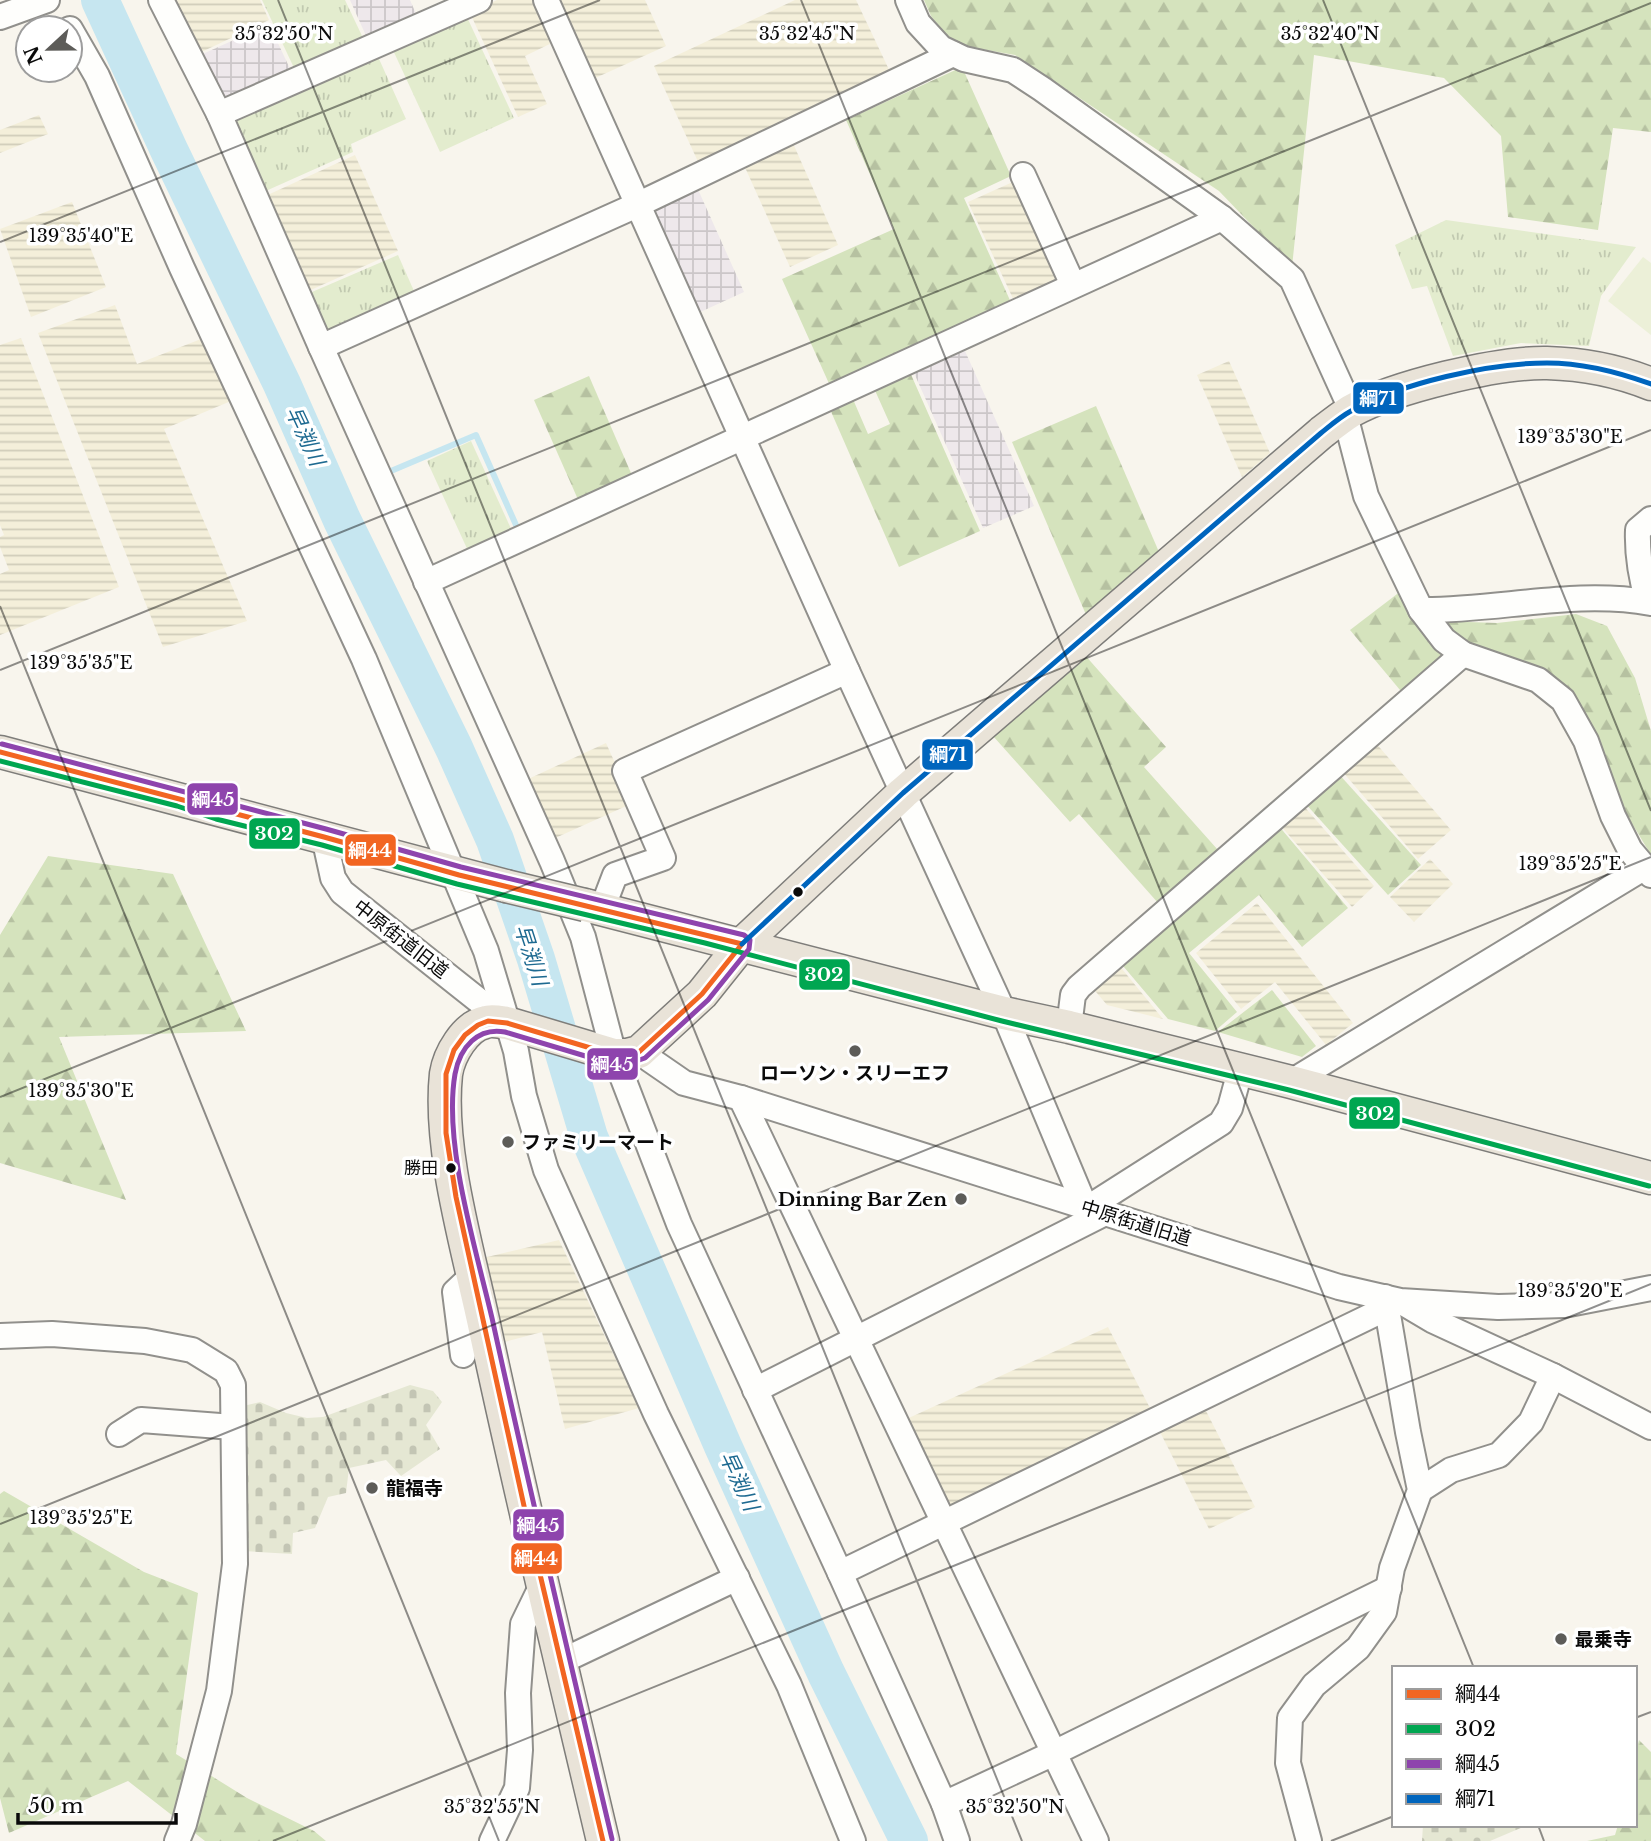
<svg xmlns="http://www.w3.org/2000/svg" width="1651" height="1841" font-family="'Libre Baskerville','Noto Sans JP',serif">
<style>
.industrial{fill:url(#industrial-grid)}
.farmland{fill:url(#farmland-rules)}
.grass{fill:url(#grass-tufts)}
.forest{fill:url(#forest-firs)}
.cemetery{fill:url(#cemetery-stones)}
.pitch{fill:#ecf0d8}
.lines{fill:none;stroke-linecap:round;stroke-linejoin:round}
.stream{stroke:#c6e6f0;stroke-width:6}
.river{stroke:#c6e6f0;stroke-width:38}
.minor-casing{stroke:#91908c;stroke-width:28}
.major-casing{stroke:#7e7d7a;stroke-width:35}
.minor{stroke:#fefefc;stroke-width:24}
.major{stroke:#e9e3d8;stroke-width:32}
.major-bridge-casing{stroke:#7e7d7a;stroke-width:35;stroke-linecap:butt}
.major-bridge{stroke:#e9e3d8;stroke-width:32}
.bus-1-casing{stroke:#fff;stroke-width:10}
.bus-2-casing{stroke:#fff;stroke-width:10}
.bus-3-casing{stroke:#fff;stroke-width:10}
.bus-4-casing{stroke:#fff;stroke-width:10}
.bus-1{stroke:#f26522;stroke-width:5}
.bus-2{stroke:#00a651;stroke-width:5}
.bus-3{stroke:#8e44ad;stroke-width:5}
.bus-4{stroke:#0065bd;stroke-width:5}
.ticks{fill:none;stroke:#0a0a0a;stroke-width:2;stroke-opacity:0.45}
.bus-dot{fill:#0a0a0a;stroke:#fff;stroke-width:2.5}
.poi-dot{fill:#5d5c59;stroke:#fff;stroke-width:2.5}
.labels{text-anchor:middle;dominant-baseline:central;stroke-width:7;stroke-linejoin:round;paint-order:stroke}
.bus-label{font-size:17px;fill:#0a0a0a;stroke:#fff;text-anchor:end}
.street-label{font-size:19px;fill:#0a0a0a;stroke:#fff}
.poi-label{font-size:19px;font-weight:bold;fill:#0a0a0a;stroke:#fff;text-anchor:start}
.water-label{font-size:21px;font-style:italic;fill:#1e6a91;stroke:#fff}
.ticks-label{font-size:18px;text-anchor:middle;fill:#0a0a0a;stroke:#fff;stroke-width:7;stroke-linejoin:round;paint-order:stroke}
.line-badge{stroke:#fff;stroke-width:2.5}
.badge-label{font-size:19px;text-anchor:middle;font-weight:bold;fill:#fff}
</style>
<defs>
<pattern id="industrial-grid" width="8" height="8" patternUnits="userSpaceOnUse" patternTransform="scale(1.75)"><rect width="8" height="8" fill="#eee8eb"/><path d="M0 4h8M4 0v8" fill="none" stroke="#cbc6c8"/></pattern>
<pattern id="farmland-rules" width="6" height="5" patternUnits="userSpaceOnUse" patternTransform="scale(1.75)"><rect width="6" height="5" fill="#f4efda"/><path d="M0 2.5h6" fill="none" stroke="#d0ccba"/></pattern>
<pattern id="grass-tufts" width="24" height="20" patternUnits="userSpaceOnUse" patternTransform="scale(1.75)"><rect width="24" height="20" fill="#e3ecce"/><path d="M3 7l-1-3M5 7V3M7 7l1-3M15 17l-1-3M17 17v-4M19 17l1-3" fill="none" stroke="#c1c9b0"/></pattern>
<pattern id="forest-firs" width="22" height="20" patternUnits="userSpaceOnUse" patternTransform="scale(1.75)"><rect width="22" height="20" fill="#d5e3bd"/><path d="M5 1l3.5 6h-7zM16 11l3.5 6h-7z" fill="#b6c1a1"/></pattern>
<pattern id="cemetery-stones" width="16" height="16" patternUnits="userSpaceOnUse" patternTransform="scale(1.75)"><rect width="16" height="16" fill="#e5e7d3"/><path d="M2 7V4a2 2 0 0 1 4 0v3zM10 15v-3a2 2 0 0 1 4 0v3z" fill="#c3c5b4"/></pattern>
</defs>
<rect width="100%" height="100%" fill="#f8f5ed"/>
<!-- industrial -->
<g class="industrial">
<path d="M350,0H410L417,16L367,38Z"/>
<path d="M269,24L292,73L219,106L196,57Z"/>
<path d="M696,185L744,292L696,314L648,207Z"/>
<path d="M965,351L1034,506L983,528L914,373Z"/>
</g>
<!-- farmland -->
<g class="farmland">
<path d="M167,0H260L269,20L193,56Z"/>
<path d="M497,0H538L556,41L525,56L547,104L518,117L470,13Z"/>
<path d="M557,0H645L666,46L593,79Z"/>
<path d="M795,0H856L892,76L700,166L654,66Z"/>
<path d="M39,115L48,134L0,153V130Z"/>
<path d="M792,141L838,245L790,267L743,163Z"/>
<path d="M355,155L398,251L304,293L261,198Z"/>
<path d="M1015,181L1063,283L1016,305L968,202Z"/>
<path d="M72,202L106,287L31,317L0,229Z"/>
<path d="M115,305L137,364L201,339L231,401L164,429L247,621L163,647L38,333Z"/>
<path d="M21,338L119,587L0,635V574L9,570L0,547V537L4,535L0,525V345Z"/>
<path d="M1229,361L1270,453L1242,477L1197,375Z"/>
<path d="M1374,741L1451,830L1418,859L1341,770Z"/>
<path d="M606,743L633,803L553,839L526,780Z"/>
<path d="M1302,804L1374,886L1352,907L1279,824Z"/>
<path d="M1430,859L1453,884L1414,922L1390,897Z"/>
<path d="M1257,903L1353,1023L1326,1045L1275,982L1241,1009L1196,953Z"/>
<path d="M1118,964L1163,1019L1107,1005L1091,986Z"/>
<path d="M559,1240L639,1408L565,1429L542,1332L501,1343L483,1258Z"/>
<path d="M1108,1327L1150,1408L939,1512L900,1422Z"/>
<path d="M1203,1405L1255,1507L1209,1529L1158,1428Z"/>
</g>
<!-- grass -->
<g class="grass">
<path d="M262,0H345L363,38L295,70Z"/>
<path d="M466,15L514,118L440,152L392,48Z"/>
<path d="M375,50L406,119L351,144L353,152L259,194L225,118Z"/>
<path d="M1446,220L1636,247L1601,296L1589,346L1521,343L1453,356L1427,286L1412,289L1395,245Z"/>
<path d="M398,255L418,300L325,340L305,295Z"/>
<path d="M471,441L513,533L469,553L427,461Z"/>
</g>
<!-- forest -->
<g class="forest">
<path d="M924,0H1651V132L1613,128L1598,230L1508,217L1501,136L1444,78L1314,55L1292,267L1219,191L1015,55L953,44L931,16Z"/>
<path d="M962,67L1011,176L964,198L1013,307L831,388L782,279L894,229L846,120Z"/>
<path d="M909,370L980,531L899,567L829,407L852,397L868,434L890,424L873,386Z"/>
<path d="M589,376L634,480L580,504L534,400Z"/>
<path d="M1096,406L1159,552L1087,617L1012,442Z"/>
<path d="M1401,591L1449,654L1405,696L1350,630Z"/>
<path d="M1576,614L1607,626L1635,678L1651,731V855L1612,790L1563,687L1461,641L1439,621L1497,623Z"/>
<path d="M1084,654L1166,747L1144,767L1218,850L1159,904L1079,814L1070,822L993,736Z"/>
<path d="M1337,772L1421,865L1388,895L1304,802Z"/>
<path d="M1278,825L1348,908L1302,947L1259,895L1189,953L1237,1012L1215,1031L1168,1019L1118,960Z"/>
<path d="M48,856L173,874L246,1031L59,1037L126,1200L0,1163V935Z"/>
<path d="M1272,990L1316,1046L1302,1057L1218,1032Z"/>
<path d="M4,1491L144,1572L198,1593L176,1754L247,1798L314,1831L326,1841H205L128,1781L9,1833L0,1798V1494Z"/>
<path d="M1639,1740L1651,1752V1841H1587L1615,1835L1618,1825H1635V1755Z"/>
</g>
<!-- cemetery -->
<g class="cemetery">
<path d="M410,1385L433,1391L442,1402L426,1425L440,1449L401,1476L386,1460L349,1468L346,1493L328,1497L315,1528L293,1533L292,1554L243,1551V1406L260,1402L286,1413L307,1418L323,1417Z"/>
<path d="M1423,1825H1528L1490,1841H1422Z"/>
</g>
<!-- pitch -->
<path class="pitch" d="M1643,257L1651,263V335L1608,301Z"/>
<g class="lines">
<!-- stream -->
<path class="stream" d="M391,471L476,435L516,525"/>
<!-- river -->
<path class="river" d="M100,0L169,150L282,384L342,520L454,748L495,840L536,959L589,1137L723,1446L826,1673L909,1841"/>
<defs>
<g id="minor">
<path d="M161,0L219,114L479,0"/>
<path d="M546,0L847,671L1004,1013L1086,1209"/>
<path d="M908,0L918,23L941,48L964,59L1013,70L1042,89L1222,218L1292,279L1352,411"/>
<path d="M0,17L47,0"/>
<path d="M70,29L97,76L182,268L364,659L486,951L516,1051L524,1096L546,1170L656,1414L789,1685L853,1841"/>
<path d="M219,114L321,347L552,861L583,937L614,1055L679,1224L840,1573L944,1804L957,1841"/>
<path d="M1023,175L1073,285"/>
<path d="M321,347L637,205L953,54"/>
<path d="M1345,415L1366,496L1421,610L1444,640L1463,654L1538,680L1563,700L1586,741L1613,816L1630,850L1651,875"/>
<path d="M426,582L1222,218"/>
<path d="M1648,602C1641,578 1637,555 1638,530L1651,519"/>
<path d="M1421,610C1497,611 1575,589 1651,603"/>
<path d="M324,837L333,878L342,892L507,1023"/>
<path d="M602,909L615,875L663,858L625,771L847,671"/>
<path d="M1069,1027L1073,995L1079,987L1463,654"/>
<path d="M639,1052L684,1083L741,1098L1339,1287L1400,1301L1498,1307L1564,1305L1651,1288"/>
<path d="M1291,1082L1645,867"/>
<path d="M741,1098L1096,1841"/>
<path d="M1086,1209L1221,1123L1230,1108L1240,1071"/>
<path d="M1405,1304L1432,1320L1553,1376L1651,1427"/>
<path d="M0,1336L52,1334L145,1341L192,1350L226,1371L233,1385L235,1564L219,1691L184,1824L177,1841"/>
<path d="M463,1355L455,1292L473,1275"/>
<path d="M755,1390L1105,1213"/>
<path d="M119,1434L141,1420L233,1427"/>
<path d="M1420,1490L1451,1470L1499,1455L1531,1422L1553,1376"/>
<path d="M840,1573L1387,1308"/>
<path d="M560,1662L737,1578"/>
<path d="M944,1804L1054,1753L1389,1588"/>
<path d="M492,1841L517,1788L520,1750L518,1693L523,1624L541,1587"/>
<path d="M1309,1841L1288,1763L1290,1718L1314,1685L1358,1648L1384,1612L1392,1568L1420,1490L1408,1432L1385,1297"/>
</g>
<g id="major">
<path d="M0,752L506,886"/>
<path d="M585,905L1004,1013L1069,1027L1291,1082L1651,1178"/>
<path d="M603,1841C562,1667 520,1494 483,1320C467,1246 438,1148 446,1074C449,1055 465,1026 486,1022C492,1020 500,1022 507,1023L614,1055H627L639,1052L702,994L742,944L903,793L1321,433C1330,426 1340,418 1351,411C1394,387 1497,362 1547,363C1582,364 1619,371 1651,384"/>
</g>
</defs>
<!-- minor casing -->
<use href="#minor" class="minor-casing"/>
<!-- major casing -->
<use href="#major" class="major-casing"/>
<!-- minor -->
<use href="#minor" class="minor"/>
<!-- major -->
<use href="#major" class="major"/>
<defs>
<path id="major-bridge" d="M506,886L585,905"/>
</defs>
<!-- major-bridge casing -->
<use href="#major-bridge" class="major-bridge-casing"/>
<!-- major-bridge -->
<use href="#major-bridge" class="major-bridge"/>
<defs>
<g id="bus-1">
<path d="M0,752L324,837L459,875L742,944"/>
<path d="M603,1841L526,1515L456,1197L446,1133V1074L454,1050L465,1035L478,1025L488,1021L507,1023L614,1055L639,1052L702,994L742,944"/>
</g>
<path id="bus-2" d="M0,761L177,806L216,819L322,845L457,884L705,943L1002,1021L1289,1090L1649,1186"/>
<path id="bus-3" d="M2,744L326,829L461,867L744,935L750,940L749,949L708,1000L645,1058L628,1064H612L505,1032C478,1027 460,1047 455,1074C443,1144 476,1249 492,1318C530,1492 571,1666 612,1839"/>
<path id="bus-4" d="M742,944L903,793L1321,433C1331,425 1340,417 1351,411C1401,383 1490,363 1547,363C1582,363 1618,372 1651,384"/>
</defs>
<!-- bus-1 casing -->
<use href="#bus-1" class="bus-1-casing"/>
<!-- bus-2 casing -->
<use href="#bus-2" class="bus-2-casing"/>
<!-- bus-3 casing -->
<use href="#bus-3" class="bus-3-casing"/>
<!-- bus-4 casing -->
<use href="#bus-4" class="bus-4-casing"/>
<!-- bus-1 -->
<use href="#bus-1" class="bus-1"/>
<!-- bus-2 -->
<use href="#bus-2" class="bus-2"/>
<!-- bus-3 -->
<use href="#bus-3" class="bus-3"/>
<!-- bus-4 -->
<use href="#bus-4" class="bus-4"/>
</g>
<!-- ticks -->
<path class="ticks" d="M278,0L1022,1841M801,0L1474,1668M1323,0L1651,811M0,242L600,0M0,606L499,1841M0,670L1651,3M0,1097L1651,430M0,1524L1651,857M1635,1718L1651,1712M1538,1825L1544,1841M273,1841L1651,1284M1331,1841L1394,1816"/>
<!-- markers -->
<g class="bus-dot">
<circle cx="798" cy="892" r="6"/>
<circle cx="451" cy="1168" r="6"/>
</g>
<g class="poi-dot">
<circle cx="855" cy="1051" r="7"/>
<circle cx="508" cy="1142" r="7"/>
<circle cx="961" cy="1199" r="7"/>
<circle cx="372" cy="1488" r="7"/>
<circle cx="1561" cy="1639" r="7"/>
</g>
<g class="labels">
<!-- bus labels -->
<g class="bus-label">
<text x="438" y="1168">勝田</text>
</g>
<!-- street labels -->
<g class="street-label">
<text transform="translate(401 939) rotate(38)">中原街道旧道</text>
<text transform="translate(1136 1223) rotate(17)">中原街道旧道</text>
</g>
<!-- poi labels -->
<g class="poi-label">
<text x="855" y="1073" text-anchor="middle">ローソン・スリーエフ</text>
<text x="522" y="1142">ファミリーマート</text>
<text x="947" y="1199" text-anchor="end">Dinning Bar Zen</text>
<text x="386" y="1488">龍福寺</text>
<text x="1575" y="1639">最乗寺</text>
</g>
<!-- water labels -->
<g class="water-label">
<text transform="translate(305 436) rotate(65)">早渕川</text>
<text transform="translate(531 955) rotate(72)">早渕川</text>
<text transform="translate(739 1481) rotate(65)">早渕川</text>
</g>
</g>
<g class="ticks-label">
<text x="284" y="40">35°32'50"N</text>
<text x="807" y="40">35°32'45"N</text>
<text x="1330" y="40">35°32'40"N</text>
<text x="81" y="242">139°35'40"E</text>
<text x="1570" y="443">139°35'30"E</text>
<text x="81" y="669">139°35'35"E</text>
<text x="1570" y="870">139°35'25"E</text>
<text x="81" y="1097">139°35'30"E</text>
<text x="1570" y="1297">139°35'20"E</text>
<text x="81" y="1524">139°35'25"E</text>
<text x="492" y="1813">35°32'55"N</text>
<text x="1015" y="1813">35°32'50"N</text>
</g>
<g class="line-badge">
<rect x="1352" y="381" width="53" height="34" rx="7" fill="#0065bd"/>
<rect x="921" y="738" width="53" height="33" rx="7" fill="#0065bd"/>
<rect x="186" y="782" width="53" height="34" rx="7" fill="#8e44ad"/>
<rect x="248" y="817" width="53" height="33" rx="7" fill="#00a651"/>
<rect x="344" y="833" width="53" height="34" rx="7" fill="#f26522"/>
<rect x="798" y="958" width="53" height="33" rx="7" fill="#00a651"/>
<rect x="586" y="1047" width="53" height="34" rx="7" fill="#8e44ad"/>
<rect x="1348" y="1096" width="53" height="34" rx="7" fill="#00a651"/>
<rect x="512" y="1508" width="53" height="34" rx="7" fill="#8e44ad"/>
<rect x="510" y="1542" width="53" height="33" rx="7" fill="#f26522"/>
</g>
<g class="badge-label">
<text x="1378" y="405">綱71</text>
<text x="948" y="761">綱71</text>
<text x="213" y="806">綱45</text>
<text x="274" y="840">302</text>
<text x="370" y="857">綱44</text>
<text x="824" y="981">302</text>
<text x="612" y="1071">綱45</text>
<text x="1375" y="1120">302</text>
<text x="538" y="1532">綱45</text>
<text x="536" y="1565">綱44</text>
</g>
<!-- legend -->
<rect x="1392" y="1666" width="245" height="161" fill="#ffffff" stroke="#9d9d9d" stroke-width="2"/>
<rect x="1406" y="1689" width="35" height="10" fill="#f26522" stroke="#9d9d9d" stroke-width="2"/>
<text x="1455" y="1701" font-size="21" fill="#0a0a0a">綱44</text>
<rect x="1406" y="1724" width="35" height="10" fill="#00a651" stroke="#9d9d9d" stroke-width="2"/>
<text x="1455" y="1736" font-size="21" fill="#0a0a0a">302</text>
<rect x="1406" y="1759" width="35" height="10" fill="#8e44ad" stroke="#9d9d9d" stroke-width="2"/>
<text x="1455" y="1771" font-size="21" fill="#0a0a0a">綱45</text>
<rect x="1406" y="1794" width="35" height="10" fill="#0065bd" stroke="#9d9d9d" stroke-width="2"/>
<text x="1455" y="1806" font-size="21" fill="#0a0a0a">綱71</text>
<!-- north arrow -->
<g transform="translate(49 49) rotate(248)"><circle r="33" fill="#ffffff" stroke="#9d9d9d" stroke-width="2"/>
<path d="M0-5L12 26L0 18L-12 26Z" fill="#5d5c59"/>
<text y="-10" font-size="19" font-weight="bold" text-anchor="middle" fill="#0a0a0a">N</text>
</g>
<!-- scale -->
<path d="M18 1813v10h158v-10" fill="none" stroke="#0a0a0a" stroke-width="3.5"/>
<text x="28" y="1813" font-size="21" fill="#0a0a0a" stroke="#ffffff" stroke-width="5" paint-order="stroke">50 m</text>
</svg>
